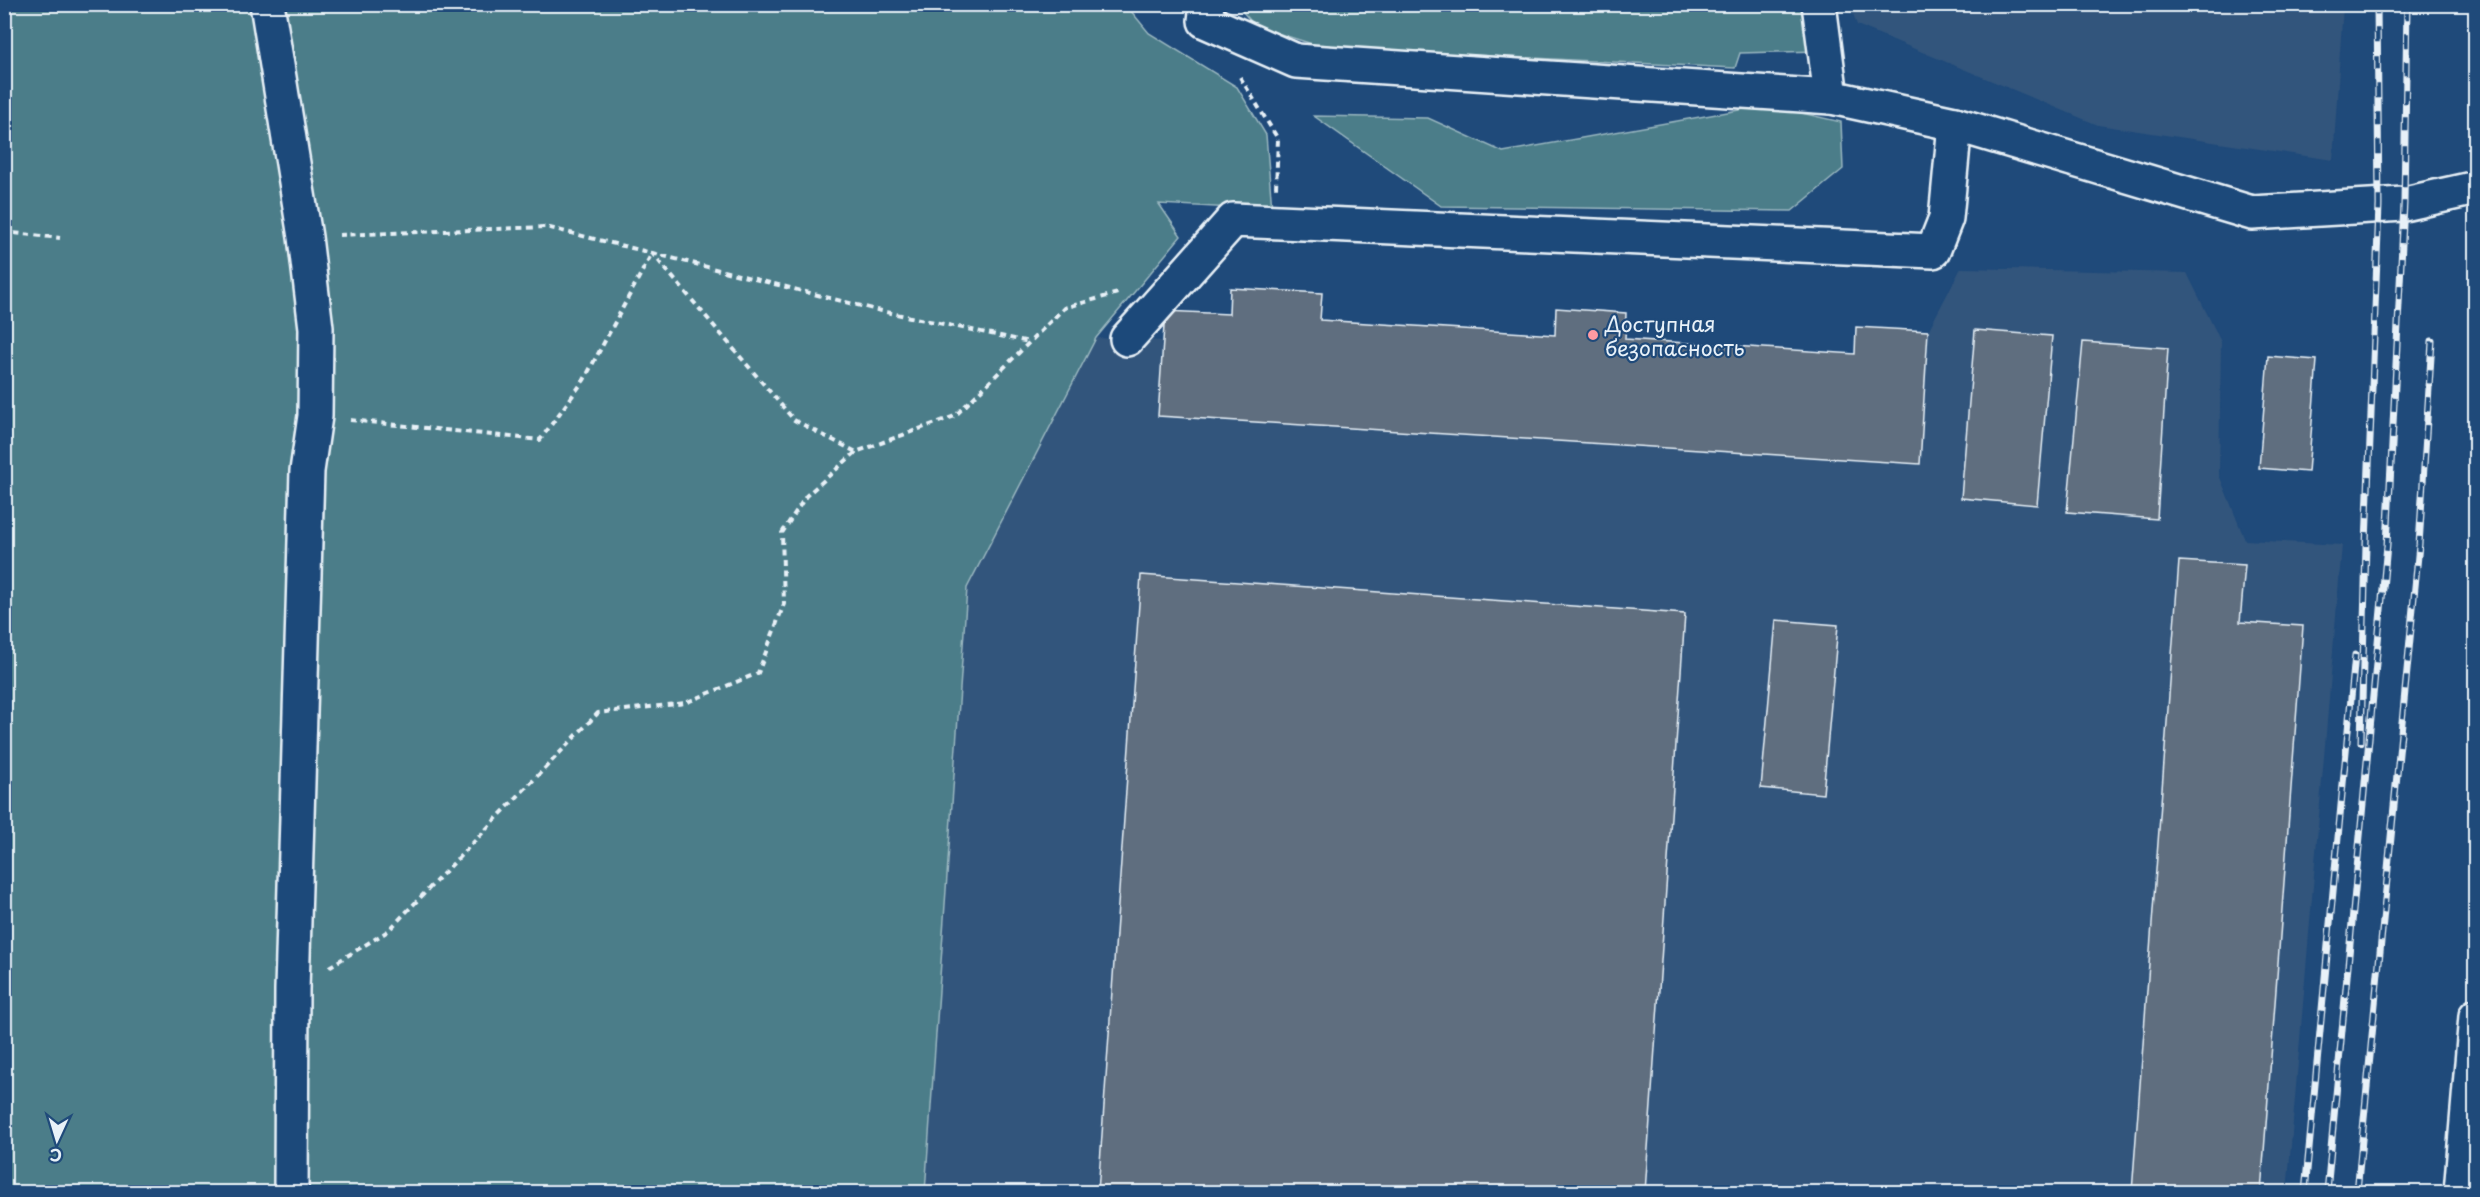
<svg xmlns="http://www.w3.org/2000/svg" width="2480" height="1197" font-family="'Playpen Sans',sans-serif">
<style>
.built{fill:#32557c}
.green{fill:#4b7d89;stroke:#9ab7c0;stroke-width:1.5}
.building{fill:#5f6e7f;stroke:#e8f1f8;stroke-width:1.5}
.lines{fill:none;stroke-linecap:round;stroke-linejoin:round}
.minor-casing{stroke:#e8f1f8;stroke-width:38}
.path{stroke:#e8f1f8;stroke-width:4;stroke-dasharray:6 4.5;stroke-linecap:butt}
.minor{stroke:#1f4a7a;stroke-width:33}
.rail-casing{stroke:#e8f1f8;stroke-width:7}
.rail{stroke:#1f4a7a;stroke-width:4.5;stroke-dasharray:14;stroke-linecap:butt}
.poi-dot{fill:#ff9aa2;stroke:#1f4a7a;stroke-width:2}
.labels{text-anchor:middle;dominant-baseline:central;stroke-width:4.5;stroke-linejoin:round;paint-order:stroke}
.poi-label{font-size:21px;fill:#e8f1f8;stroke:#1f4a7a;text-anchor:start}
</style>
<rect width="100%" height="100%" fill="#1f4a7a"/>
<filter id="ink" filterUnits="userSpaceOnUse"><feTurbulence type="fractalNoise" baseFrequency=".0167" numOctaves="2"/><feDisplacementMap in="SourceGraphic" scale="12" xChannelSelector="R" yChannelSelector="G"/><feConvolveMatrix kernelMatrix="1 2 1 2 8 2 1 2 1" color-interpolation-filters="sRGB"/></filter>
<g filter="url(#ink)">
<!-- built -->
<g class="built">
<path d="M1850,5H2343L2333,160L2098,125L1857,25Z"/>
<path d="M1961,268L2187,273L2221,342L2219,475L2245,540L2342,545L2287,1192H925L967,588L1096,338L1163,341L1165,311L1228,314L1230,288L1322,293L1320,320L1554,335L1556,308L1626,313L1625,339L1854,354L1856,327L1928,331Z"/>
</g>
<!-- green -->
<g class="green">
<path d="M4,5H1126L1149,33L1237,87L1266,135L1272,210L1159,204L1181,236L1096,338L967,588L925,1192H5Z"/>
<path d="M1237,5H1811L1818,51L1740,53L1735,68L1325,48L1255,26Z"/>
<path d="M1767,105L1841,122L1843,169L1792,211L1441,206L1314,116L1428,118L1503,152Z"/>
</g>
<!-- building -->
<g class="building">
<path d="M1230,288L1322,293L1320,320L1555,335L1556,308L1626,313L1625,339L1855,354L1856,327L1928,331L1920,464L1158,416L1165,311L1229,314Z"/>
<path d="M1975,330L2052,336L2037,505L1961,498Z"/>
<path d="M2083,342L2168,348L2157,519L2067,512Z"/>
<path d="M2268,356L2317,360L2308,472L2259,468Z"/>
<path d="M2179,561L2245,565L2240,622L2303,626L2261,1192H2132Z"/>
<path d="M1141,575L1685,614L1645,1192H1098Z"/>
<path d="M1776,620L1838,625L1823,794L1761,788Z"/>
</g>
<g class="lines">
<defs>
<g id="minor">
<path d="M267,4L305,237L316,328L315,416L307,471L292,990L291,1192"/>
<path d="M1207,4L1205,21L1296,61L1831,97L1955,124L2252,213L2404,204L2476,188"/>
<path d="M1819,4L1831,97"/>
<path d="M1127,339L1233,220L1933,251L1946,218L1955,124"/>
<path d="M2461,1192L2476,1016"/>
</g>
</defs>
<!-- minor casing -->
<use href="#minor" class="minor-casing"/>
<!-- path -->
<g class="path">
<path d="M1240,77L1278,139L1276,188"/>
<path d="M4,232L60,238"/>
<path d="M339,235L546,227L652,253L794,420L856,452L955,416L1064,308L1118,293"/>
<path d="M350,420L540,440L584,380L652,253L877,310L1029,342"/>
<path d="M329,967L388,931L598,713L685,703L758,673L784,604L782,533L806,496L856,452"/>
</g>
<!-- minor -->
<use href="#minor" class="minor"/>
<defs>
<g id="rail">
<path d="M2361,742L2366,544L2379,205L2377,4"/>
<path d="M2305,1192L2355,655"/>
<path d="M2327,1192L2387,545L2404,204L2407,4"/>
<path d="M2357,1192L2419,545L2432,341"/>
</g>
</defs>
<!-- rail casing -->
<use href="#rail" class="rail-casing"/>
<!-- rail -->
<use href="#rail" class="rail"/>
</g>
</g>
<!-- markers -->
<circle class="poi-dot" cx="1593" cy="335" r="6"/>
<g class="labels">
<!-- poi labels -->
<g class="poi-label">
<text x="1605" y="323">Доступная<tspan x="1605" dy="24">безопасность</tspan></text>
</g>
</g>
<!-- margin -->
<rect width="2480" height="1197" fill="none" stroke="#1f4a7a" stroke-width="24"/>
<rect x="12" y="12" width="2456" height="1173" fill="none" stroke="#e8f1f8" stroke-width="2" filter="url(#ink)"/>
<!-- north arrow -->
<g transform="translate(57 1140) rotate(184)" stroke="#1f4a7a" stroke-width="4.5" paint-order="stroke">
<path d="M0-4.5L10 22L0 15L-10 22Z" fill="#e8f1f8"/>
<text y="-9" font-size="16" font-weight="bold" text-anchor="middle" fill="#e8f1f8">С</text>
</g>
</svg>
